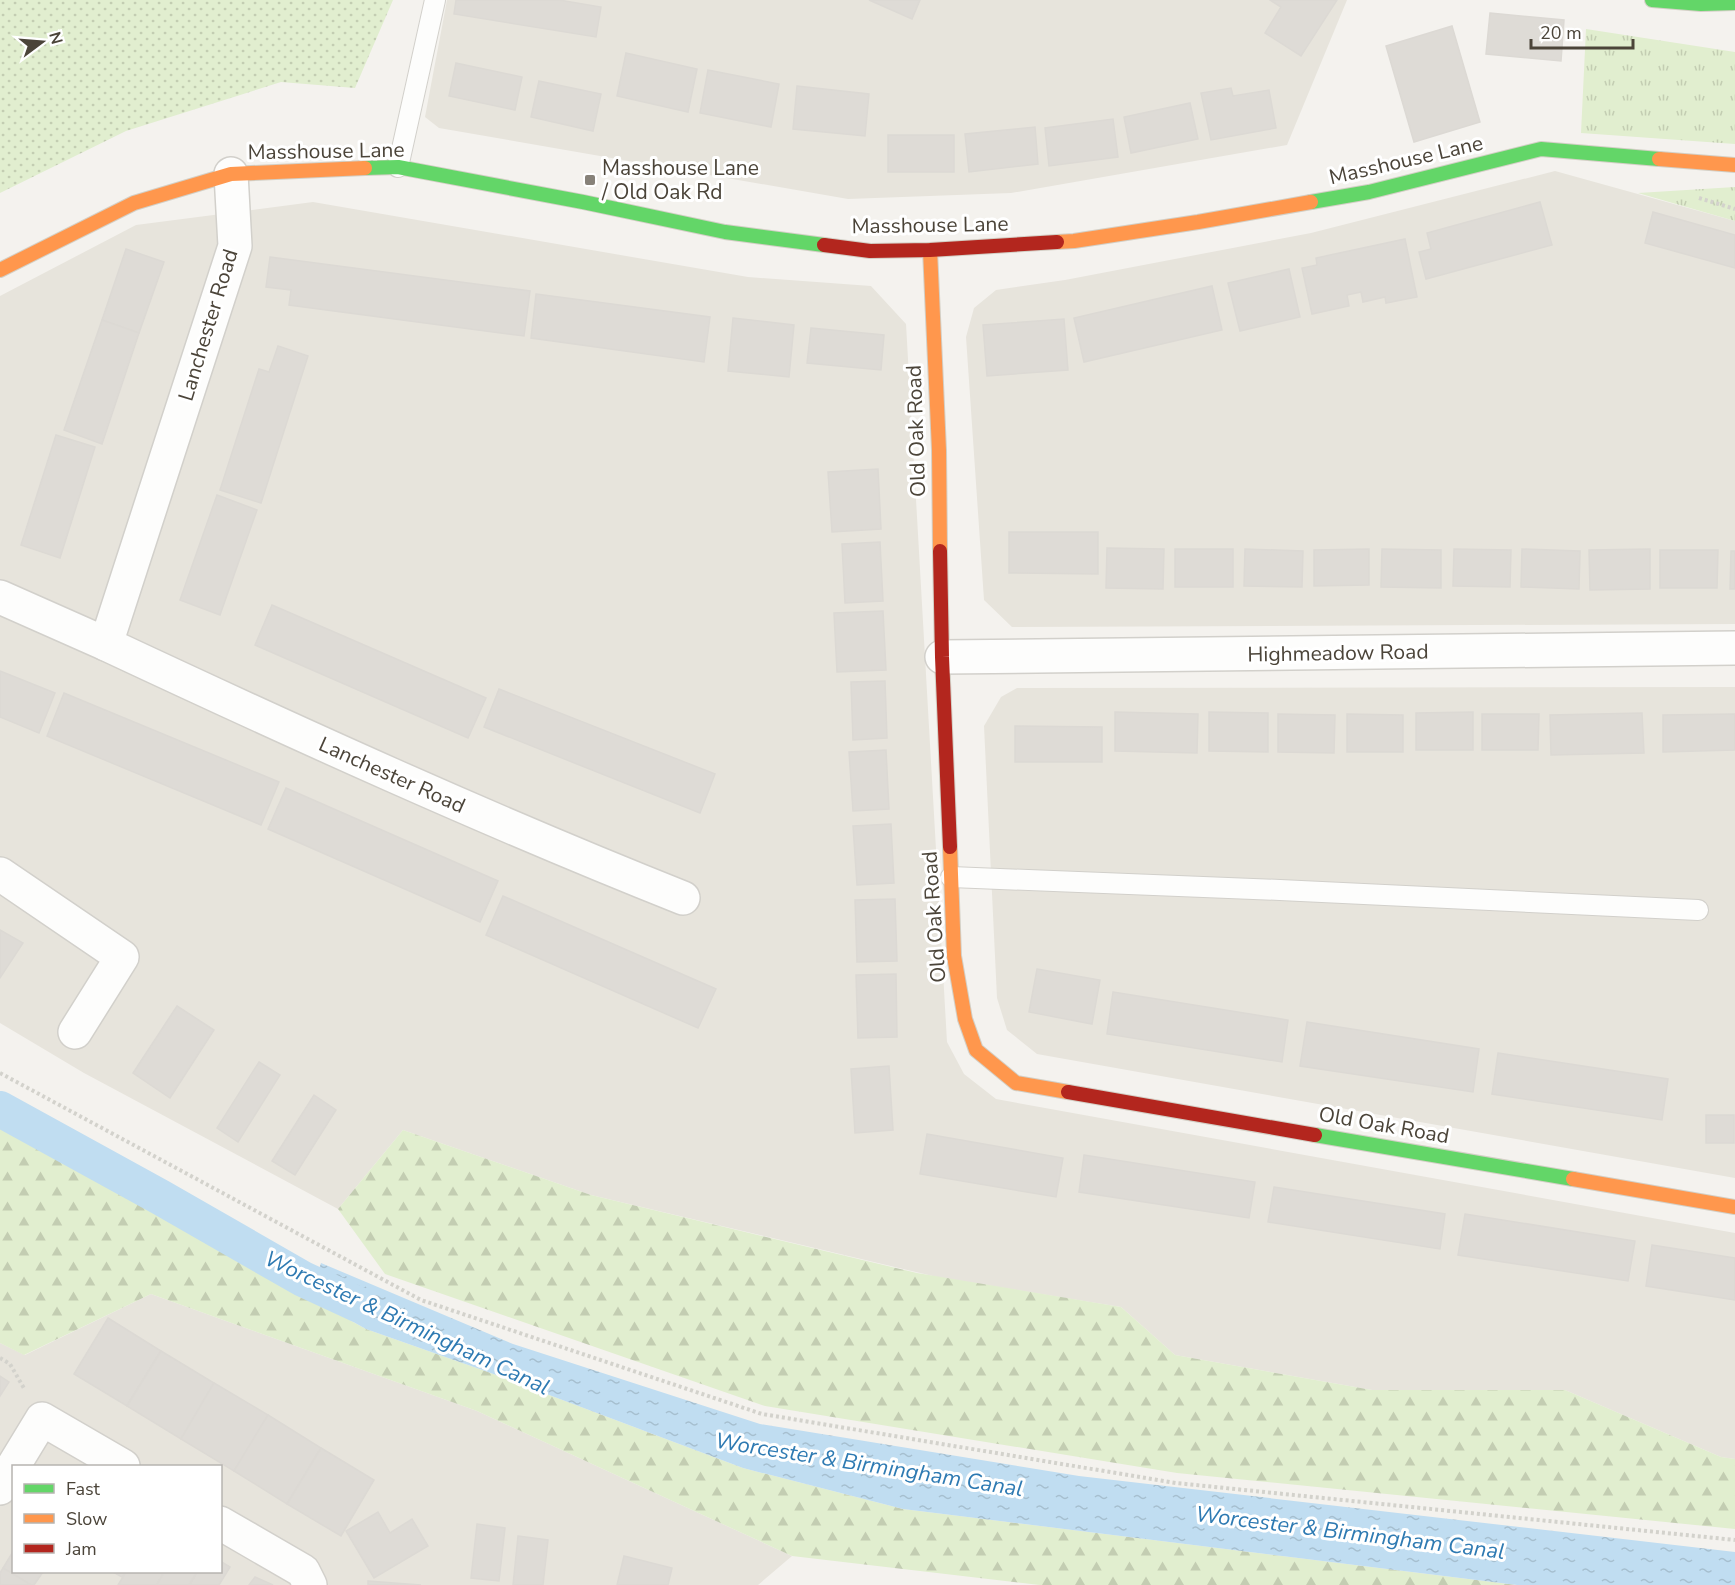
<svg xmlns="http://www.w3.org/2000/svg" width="1735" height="1585" font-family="'Nunito Sans',sans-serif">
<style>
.residential{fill:#e7e4dc;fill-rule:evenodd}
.grass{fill:url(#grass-tufts)}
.forest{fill:url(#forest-firs)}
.garden{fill:url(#garden-dots)}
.water{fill:url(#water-ripples)}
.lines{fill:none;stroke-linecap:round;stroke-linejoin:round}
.canal{stroke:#c0ddf1;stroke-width:36}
.building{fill:#dedbd6;stroke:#dcd9d4;stroke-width:1.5}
.lane-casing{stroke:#d2d0cb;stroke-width:22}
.street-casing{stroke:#d2d0cb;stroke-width:36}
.fast-casing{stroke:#d3cfc5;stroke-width:16}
.slow-casing{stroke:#d3cfc5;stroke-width:16}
.jam-casing{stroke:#d3cfc5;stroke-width:16}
.path{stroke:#d3d2cc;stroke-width:4;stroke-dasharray:3 3;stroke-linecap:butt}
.lane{stroke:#fdfdfc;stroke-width:20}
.street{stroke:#fdfdfc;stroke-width:33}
.fast{stroke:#63d668;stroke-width:14}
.slow{stroke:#ff974d;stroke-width:14}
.jam{stroke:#b3261e;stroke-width:14}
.poi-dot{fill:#868178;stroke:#fff;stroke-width:2}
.labels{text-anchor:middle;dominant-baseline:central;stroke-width:6;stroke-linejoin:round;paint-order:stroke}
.street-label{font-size:21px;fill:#4b4439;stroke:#fff}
.poi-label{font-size:21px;fill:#4b4439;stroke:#fff;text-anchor:start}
.water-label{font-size:22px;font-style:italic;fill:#2e7ab2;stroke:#fff}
</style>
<defs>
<pattern id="grass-tufts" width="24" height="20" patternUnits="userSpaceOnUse" patternTransform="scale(1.5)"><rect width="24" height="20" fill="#e1eecf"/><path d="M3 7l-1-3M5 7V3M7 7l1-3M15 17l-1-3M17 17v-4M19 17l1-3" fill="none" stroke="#c3cdb2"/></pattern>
<pattern id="forest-firs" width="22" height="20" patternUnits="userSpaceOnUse" patternTransform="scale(1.5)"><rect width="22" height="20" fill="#e1eecf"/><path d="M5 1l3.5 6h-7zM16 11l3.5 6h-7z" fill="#c3cdb2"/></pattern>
<pattern id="garden-dots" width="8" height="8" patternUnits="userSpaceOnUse" patternTransform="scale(1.5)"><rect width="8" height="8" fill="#e1eecf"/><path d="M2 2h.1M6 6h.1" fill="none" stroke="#c3cdb2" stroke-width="1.8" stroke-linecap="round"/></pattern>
<pattern id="water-ripples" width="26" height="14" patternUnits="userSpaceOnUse" patternTransform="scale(1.5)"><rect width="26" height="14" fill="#c0ddf1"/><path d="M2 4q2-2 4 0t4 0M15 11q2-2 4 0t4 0" fill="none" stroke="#a6bfcf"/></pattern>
</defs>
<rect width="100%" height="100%" fill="#f4f2ee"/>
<!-- residential -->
<g class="residential">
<path d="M447,0H1347L1287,145L1011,193L848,199L439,128L425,117Z"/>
<path d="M1555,171L1735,221V624L1012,627L984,600L966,337L974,308L996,290L1065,280L1311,233Z"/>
<path d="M313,202L748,277L871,286L906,324L947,1042L964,1074L996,1099L1735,1233V1459L1721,1457L1565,1390H1372L1175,1355L1121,1307L937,1277L591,1195L403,1130L338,1209L84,1073L0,1023V296L136,225Z"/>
<path d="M1735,687V1178L1037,1054L1007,1030L997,998L984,726L1001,697L1017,688Z"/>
<path d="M151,1294L477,1411L792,1556L758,1585H0V1343L25,1355ZM14,1466H220V1572H14Z"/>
</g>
<!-- grass -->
<g class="grass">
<path d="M1586,29L1735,52V144L1581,133Z"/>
<path d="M1735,187V221L1638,193Z"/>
</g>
<!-- forest -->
<g class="forest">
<path d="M0,1128L366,1329L488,1372L743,1468L903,1509L1517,1585H1040L792,1556L477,1411L151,1294L24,1355L0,1343Z"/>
<path d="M403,1130L591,1195L917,1273L1121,1307L1175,1355L1372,1390H1565L1721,1457L1735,1459V1529L1177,1473L765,1406L385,1274L338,1209Z"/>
</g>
<!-- garden -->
<path class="garden" d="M0,0H393L355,88L281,82L126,131L0,193Z"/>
<!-- water -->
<path class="water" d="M321,1263L513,1344L760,1424L1079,1476L1735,1552V1585H1517L903,1509L743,1468L488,1372L366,1329L310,1298Z"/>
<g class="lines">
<!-- canal -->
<path class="canal" d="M0,1109L160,1197L303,1279L357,1304"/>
</g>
<!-- building -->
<g class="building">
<path d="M456,0H559L601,7L596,37L454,14Z"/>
<path d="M869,0H920L912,19Z"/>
<path d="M1270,0H1337L1301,56L1265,33L1281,7Z"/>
<path d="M1490,13L1564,20L1561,61L1486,54Z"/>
<path d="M1452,26L1480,122L1414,142L1386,46Z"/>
<path d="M626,53L697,69L688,112L617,96Z"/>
<path d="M456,63L522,77L515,110L449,96Z"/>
<path d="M708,70L779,84L771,127L700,113Z"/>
<path d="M539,81L601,94L593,131L531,117Z"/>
<path d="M797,86L869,94L865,136L793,129Z"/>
<path d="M1231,88L1233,96L1269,90L1276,128L1211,140L1201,93Z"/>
<path d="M1190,103L1198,139L1131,153L1124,117Z"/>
<path d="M1113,119L1118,157L1049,166L1045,128Z"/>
<path d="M1035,127L1038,164L969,172L965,134Z"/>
<rect x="888" y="135" width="66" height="37"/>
<path d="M1540,202L1552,245L1426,279L1419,252L1431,249L1427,233Z"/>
<path d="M1653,212L1735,235V268L1645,243Z"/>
<path d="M1405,239L1417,297L1386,303L1385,297L1363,302L1361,292L1347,295L1349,306L1312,314L1302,268L1317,265L1316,258Z"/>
<path d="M126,249L164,262L139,333L102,320Z"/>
<path d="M270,257L530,291L524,336L289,305L291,290L266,287Z"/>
<path d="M1289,269L1300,317L1240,331L1228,283Z"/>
<path d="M1212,286L1222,330L1084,362L1074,318Z"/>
<path d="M536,294L710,317L704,362L531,338Z"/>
<path d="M733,318L794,325L789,377L728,371Z"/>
<path d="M1064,319L1068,370L987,376L983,325Z"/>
<path d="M102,320L139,333L102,444L64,430Z"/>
<path d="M811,328L884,335L881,370L807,363Z"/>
<path d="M278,346L308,356L261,503L220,490L259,369L269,372Z"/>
<path d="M56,435L95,447L60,558L21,545Z"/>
<path d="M878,469L881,529L832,532L828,472Z"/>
<path d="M217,495L257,510L220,615L180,600Z"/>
<path d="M1009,532H1098V574L1009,573Z"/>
<path d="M880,542L883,601L845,603L842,544Z"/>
<path d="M1107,548L1164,549L1163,589L1106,588Z"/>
<rect x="1175" y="549" width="58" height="38"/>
<path d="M1245,549L1303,551L1302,587L1244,586Z"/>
<path d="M1369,549V585L1314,586V550Z"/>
<path d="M1382,549L1441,550V588L1381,587Z"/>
<path d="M1454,549L1511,550L1510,587L1453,586Z"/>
<path d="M1522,549L1580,551L1579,589L1521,587Z"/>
<path d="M1650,549V589L1590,590L1589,550Z"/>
<path d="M1660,550H1718L1717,588H1660Z"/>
<path d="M1731,551H1735V589H1730Z"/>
<path d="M272,605L486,698L468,738L255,645Z"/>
<path d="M883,611L886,670L837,672L834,613Z"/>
<path d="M0,671L55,693L39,733L0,717Z"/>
<path d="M885,681L887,738L853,740L851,682Z"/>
<path d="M499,689L715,774L700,813L484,727Z"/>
<path d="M64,693L279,782L261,825L47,736Z"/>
<path d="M1115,712L1198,714L1197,753L1115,751Z"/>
<path d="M1209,712L1268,713V752L1209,751Z"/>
<path d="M1473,712V750H1416V713Z"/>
<path d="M1642,713L1644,753L1551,755L1550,715Z"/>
<path d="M1278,714L1335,715L1334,753L1278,752Z"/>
<path d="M1347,714L1403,715V752H1347Z"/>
<path d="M1482,714H1539L1538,750H1482Z"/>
<path d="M1735,714V750L1663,752V715Z"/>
<path d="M1015,726L1102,727V762H1015Z"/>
<path d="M886,750L889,809L853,811L849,752Z"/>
<path d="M286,788L498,881L480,922L268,829Z"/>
<path d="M891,824L894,883L857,885L853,826Z"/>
<path d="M503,896L716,989L698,1028L486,935Z"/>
<path d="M895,899L897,961L857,962L855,900Z"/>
<path d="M0,930L23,943L0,978Z"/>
<path d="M1037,969L1100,980L1092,1024L1029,1012Z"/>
<path d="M896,974L897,1037L858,1038L856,975Z"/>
<path d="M1113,992L1288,1020L1282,1062L1107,1034Z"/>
<path d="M177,1006L214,1030L170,1098L133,1073Z"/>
<path d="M1307,1022L1479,1049L1473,1092L1300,1066Z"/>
<path d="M1498,1053L1668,1079L1662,1120L1492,1094Z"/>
<path d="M259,1062L280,1075L238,1142L217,1128Z"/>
<path d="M889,1066L893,1130L855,1133L851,1069Z"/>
<path d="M314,1095L336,1110L295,1175L272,1161Z"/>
<rect x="1706" y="1115" width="28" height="28"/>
<path d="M927,1134L1063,1158L1056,1197L920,1174Z"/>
<path d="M1084,1155L1255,1182L1249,1218L1079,1192Z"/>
<path d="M1274,1187L1445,1214L1440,1249L1268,1222Z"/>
<path d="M1465,1214L1635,1241L1628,1281L1458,1255Z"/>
<path d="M1652,1245L1735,1258V1300L1646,1286Z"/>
<path d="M108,1318L161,1351L127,1406L74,1374Z"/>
<path d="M161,1351L214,1383L181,1439L127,1406Z"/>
<path d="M0,1376L9,1382L0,1396Z"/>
<path d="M214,1383L268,1415L234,1471L181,1439Z"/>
<path d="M268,1415L321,1448L287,1504L234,1471Z"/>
<path d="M321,1448L374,1480L341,1536L287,1504Z"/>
<path d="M378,1512L390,1533L412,1519L428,1546L374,1578L346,1531Z"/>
<path d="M477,1524L505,1528L499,1581L471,1578Z"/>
<path d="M518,1536L548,1540L543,1585H513Z"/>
<path d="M14,1550V1572H43L34,1585H31L3,1568Z"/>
<path d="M624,1556L672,1568L668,1585H617Z"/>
<path d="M220,1561L230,1567L219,1585H189L197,1572H220Z"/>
<path d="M3,1568L31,1585H0V1573Z"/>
<path d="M113,1572H126L122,1577Z"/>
<path d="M126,1572H164L157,1585H118Z"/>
<path d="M164,1572H197L189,1585H157Z"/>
<path d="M255,1577L273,1585H249Z"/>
<path d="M368,1581L421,1585H368Z"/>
</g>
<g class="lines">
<defs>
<g id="lane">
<path d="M398,167L435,0"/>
<path d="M951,877L1280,890L1698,910"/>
</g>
<g id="street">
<path d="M231,174L235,246L106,644C296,733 487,820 683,898"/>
<path d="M0,597L106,644"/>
<path d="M942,657L1735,648"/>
<path d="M0,874L122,957L75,1032"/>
<path d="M0,1488L42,1419L123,1466"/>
<path d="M220,1523L303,1571L310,1585"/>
</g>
<g id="fast">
<path d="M1652,0L1701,4L1735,3"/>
<path d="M365,168L398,167L583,202L725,232L824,245"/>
<path d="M1311,202L1369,192L1541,149L1659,159"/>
<path d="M1315,1135L1573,1179"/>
</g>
<g id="slow">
<path d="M1659,159L1735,165"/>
<path d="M1057,242L1074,241L1198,222L1311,202"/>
<path d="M930,250L939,450L940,551"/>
<path d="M0,270L134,203L231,174L365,168"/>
<path d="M950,847L954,956L965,1019L976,1050L1016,1083L1068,1092"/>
<path d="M1573,1179L1735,1207"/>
</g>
<g id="jam">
<path d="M824,245L870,251L930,250L1057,242"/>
<path d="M940,551L942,657L950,847"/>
<path d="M1068,1092L1315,1135"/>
</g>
</defs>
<!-- lane casing -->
<use href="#lane" class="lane-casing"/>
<!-- street casing -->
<use href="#street" class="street-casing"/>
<!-- fast casing -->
<use href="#fast" class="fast-casing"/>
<!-- slow casing -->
<use href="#slow" class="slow-casing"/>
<!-- jam casing -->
<use href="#jam" class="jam-casing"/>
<!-- path -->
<g class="path">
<path d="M1699,198L1735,209"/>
<path d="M0,1073L421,1300L762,1414L1176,1483L1735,1540"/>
<path d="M0,1358L10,1364L25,1390"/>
</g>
<!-- lane -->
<use href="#lane" class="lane"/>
<!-- street -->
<use href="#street" class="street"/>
<!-- fast -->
<use href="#fast" class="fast"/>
<!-- slow -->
<use href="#slow" class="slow"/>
<!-- jam -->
<use href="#jam" class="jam"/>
</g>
<!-- markers -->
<rect class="poi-dot" x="584" y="174" width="12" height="12" rx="3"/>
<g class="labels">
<!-- street labels -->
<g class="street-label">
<text transform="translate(326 151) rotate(-1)">Masshouse Lane</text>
<text transform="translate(1406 160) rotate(-13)">Masshouse Lane</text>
<text transform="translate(930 225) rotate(-1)">Masshouse Lane</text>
<text transform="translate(208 325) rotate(-73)">Lanchester Road</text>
<text transform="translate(916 431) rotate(-92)">Old Oak Road</text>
<text transform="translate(1338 653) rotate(-1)">Highmeadow Road</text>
<text transform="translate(392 775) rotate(24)">Lanchester Road</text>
<text transform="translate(934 917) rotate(-94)">Old Oak Road</text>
<text transform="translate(1384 1125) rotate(10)">Old Oak Road</text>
</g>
<!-- poi labels -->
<g class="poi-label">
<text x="602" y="168">Masshouse Lane<tspan x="602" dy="24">/ Old Oak Rd</tspan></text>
</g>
<!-- water labels -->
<g class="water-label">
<text transform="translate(407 1323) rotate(25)">Worcester &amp; Birmingham Canal</text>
<text transform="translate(869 1465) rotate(9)">Worcester &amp; Birmingham Canal</text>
<text transform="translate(1350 1533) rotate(7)">Worcester &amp; Birmingham Canal</text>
</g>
</g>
<!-- legend -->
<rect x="12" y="1465" width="210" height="108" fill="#ffffff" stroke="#b7b4b0" stroke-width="1.5"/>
<rect x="24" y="1484" width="30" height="9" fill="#63d668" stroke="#b7b4b0" stroke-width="1.5"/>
<text x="66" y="1495" font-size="18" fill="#4b4439">Fast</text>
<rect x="24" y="1514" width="30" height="9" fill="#ff974d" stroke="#b7b4b0" stroke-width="1.5"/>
<text x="66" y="1525" font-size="18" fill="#4b4439">Slow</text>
<rect x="24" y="1544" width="30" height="9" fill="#b3261e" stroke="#b7b4b0" stroke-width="1.5"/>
<text x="66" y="1555" font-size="18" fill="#4b4439">Jam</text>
<!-- north arrow -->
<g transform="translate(42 42) rotate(74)" stroke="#ffffff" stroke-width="4.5" paint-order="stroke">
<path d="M0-4.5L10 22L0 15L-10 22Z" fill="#4b4439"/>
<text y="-9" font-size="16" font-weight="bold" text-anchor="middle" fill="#4b4439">N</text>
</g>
<!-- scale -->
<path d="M1531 39v9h102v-9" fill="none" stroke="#4b4439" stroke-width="3"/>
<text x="1540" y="39" font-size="18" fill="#4b4439" stroke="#ffffff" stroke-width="4.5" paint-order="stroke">20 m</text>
</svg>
